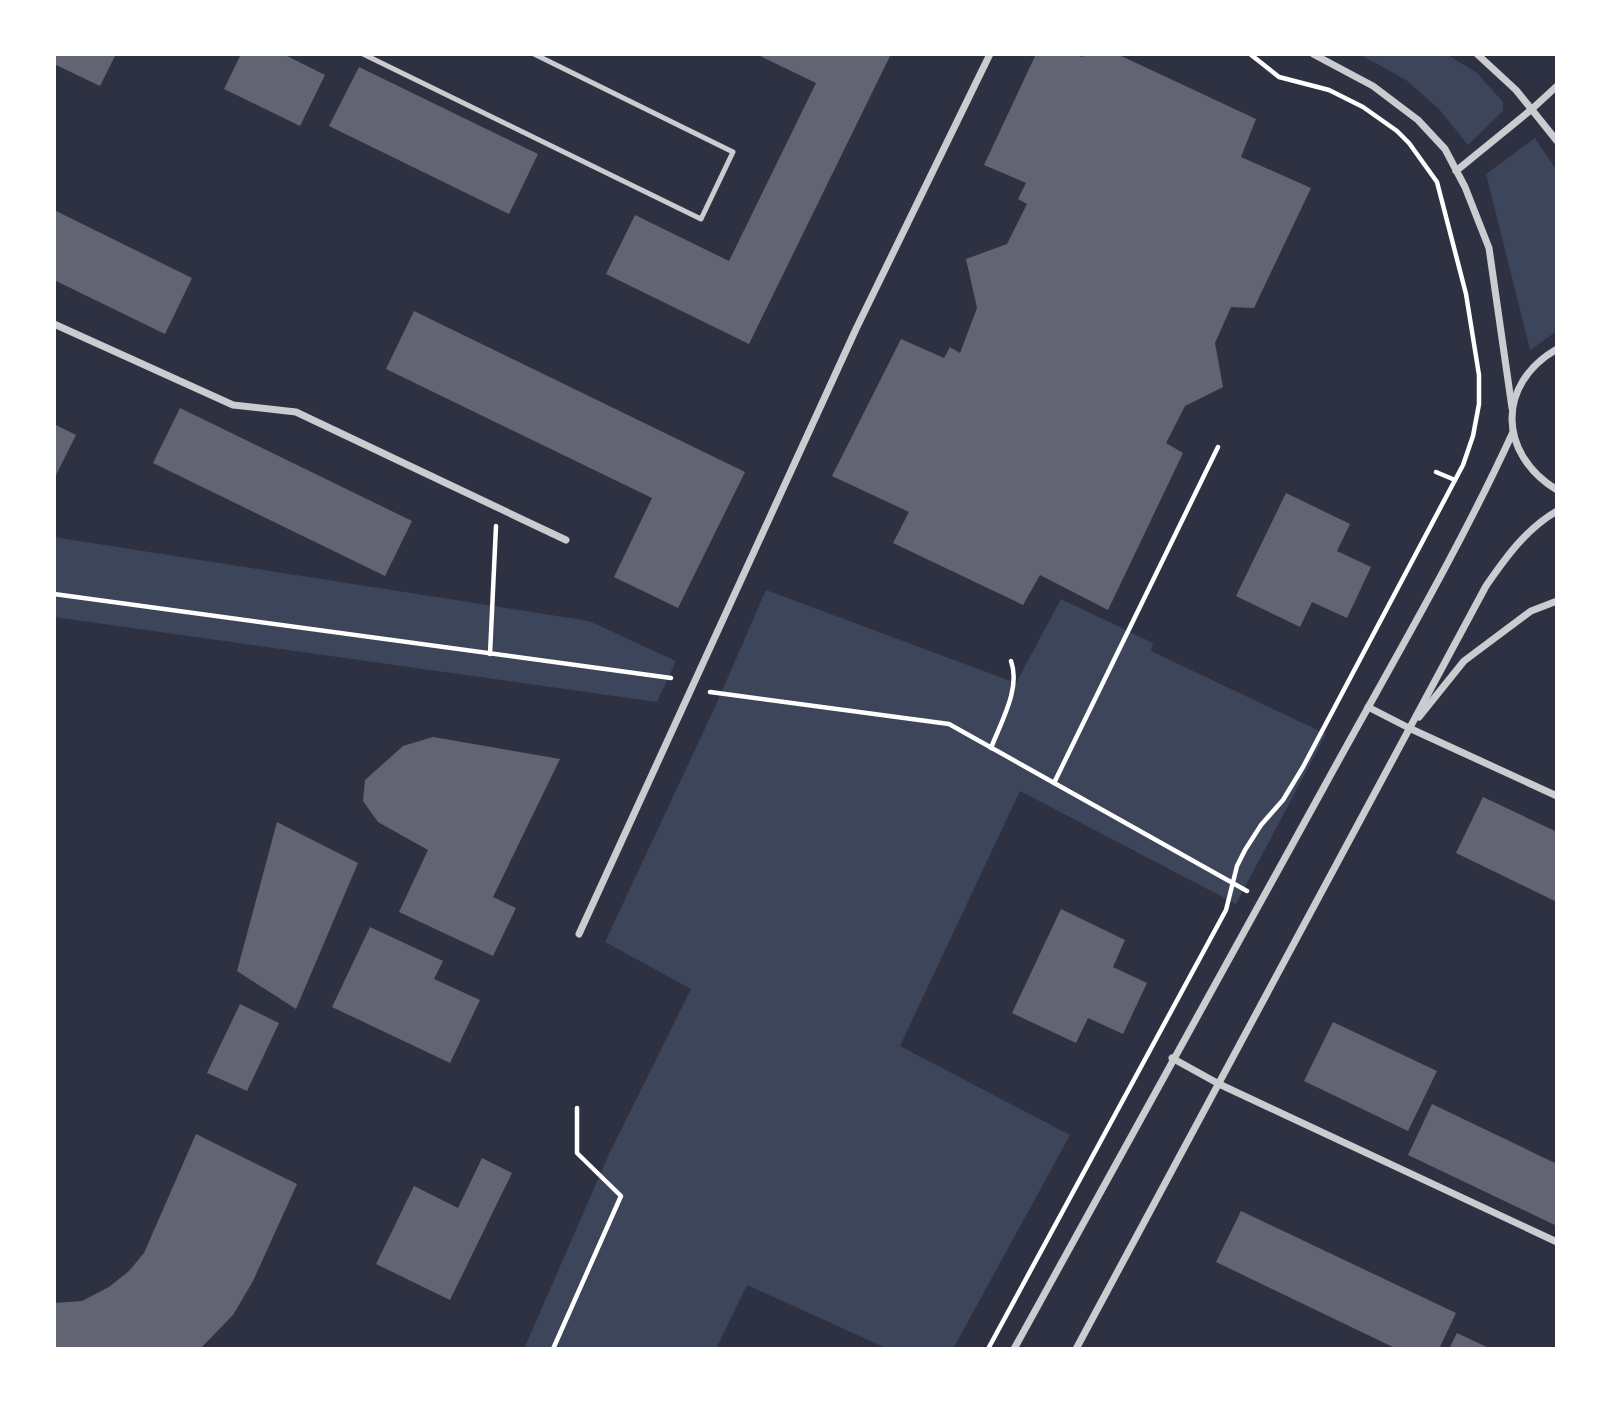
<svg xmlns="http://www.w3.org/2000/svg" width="1611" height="1403" font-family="'Golos Text',sans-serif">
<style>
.green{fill:#3c4559}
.building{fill:#626471}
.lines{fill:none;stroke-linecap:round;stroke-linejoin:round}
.path{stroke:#fff;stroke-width:4.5}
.service{stroke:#caccd0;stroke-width:5}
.minor{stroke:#caccd0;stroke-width:7}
</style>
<rect width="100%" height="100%" fill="#2d3142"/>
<!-- green -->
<g class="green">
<path d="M1359,54H1446L1476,72L1503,102V111L1468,145L1439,109L1406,80Z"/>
<path d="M1535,138L1557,171V331L1530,350L1486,174Z"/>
<path d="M54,537L589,621L676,661L657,702L54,617Z"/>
<path d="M766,590L1016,683L1061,599L1153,643L1151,651L1326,734L1236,904L1020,791L900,1046L1070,1135L953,1349H888L747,1285L716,1349H524L609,1154L691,989L605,942L715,707Z"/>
</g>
<!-- building -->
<g class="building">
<path d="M54,54H116L100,86L54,64Z"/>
<path d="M241,54H283L325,75L300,126L224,89Z"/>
<path d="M756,54H891L749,344L606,274L635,215L729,261L816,83Z"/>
<path d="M1036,54H1075L1082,57L1086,54H1117L1256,119L1241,157L1311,188L1254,308L1231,307L1215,343L1223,387L1185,406L1166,443L1183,453L1108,610L1040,575L1023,605L893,543L909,512L832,476L901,339L944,358L950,347L960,353L977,308L966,259L1007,244L1027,204L1018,199L1026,183L984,165Z"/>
<path d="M359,67L538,154L509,214L329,126Z"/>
<path d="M54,210L192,278L165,334L54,280Z"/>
<path d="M414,311L745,472L678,608L614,577L652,498L386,369Z"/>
<path d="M180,408L412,521L385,576L153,463Z"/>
<path d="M54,424L76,435L54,479Z"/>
<path d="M1286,493L1350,524L1337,551L1371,567L1347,618L1312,602L1300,627L1236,596Z"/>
<path d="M433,737L560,759L493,897L516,908L493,956L399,912L428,850L378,822L363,801L365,780L403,746Z"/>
<path d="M1483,797L1557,832V902L1456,853Z"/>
<path d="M277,822L358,863L296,1009L237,971Z"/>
<path d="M1061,909L1125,940L1113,967L1147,983L1123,1034L1088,1018L1076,1043L1012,1013Z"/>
<path d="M370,927L443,961L434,979L480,1000L450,1063L332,1007Z"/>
<path d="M240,1004L279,1023L247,1091L207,1073Z"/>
<path d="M1333,1022L1437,1071L1408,1131L1304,1081Z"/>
<path d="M1432,1104L1557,1164V1226L1408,1155Z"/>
<path d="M196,1134L297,1184L253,1281L233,1315L200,1349H54V1303L82,1301L109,1287L129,1271L144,1253Z"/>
<path d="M482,1158L512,1173L450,1300L376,1264L414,1186L458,1208Z"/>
<path d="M1241,1211L1456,1313L1439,1349H1397L1216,1262Z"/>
<path d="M1457,1333L1491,1349H1449Z"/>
</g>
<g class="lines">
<!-- path -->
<g class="path">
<path d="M1436,472L1455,480"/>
<path d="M54,594L671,678"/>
<path d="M490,654L496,526"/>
<path d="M710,692L949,724L1247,891"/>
<path d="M991,748C1001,722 1021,688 1011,661"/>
<path d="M1054,783L1218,447"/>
<path d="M553,1349L621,1196L577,1153V1108"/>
<path d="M988,1349L1226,910L1237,866L1245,850L1261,825L1283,800L1303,767L1463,465L1473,436L1479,404V375L1466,294L1437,182L1409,143L1397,131L1363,107L1329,90L1279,77L1250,54"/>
</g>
<!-- service -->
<path class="service" d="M363,54L701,219L733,152L534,54"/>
<!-- minor -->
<g class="minor">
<path d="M1313,54L1373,86L1418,120L1445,149L1465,187L1489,248L1512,408"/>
<path d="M1477,54L1516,90L1557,141"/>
<path d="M1456,171L1532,109L1557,86"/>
<path d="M54,324L233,405L296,412L566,540"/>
<path d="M1557,349C1496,384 1498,454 1557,490"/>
<path d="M1368,707L1409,728L1557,796"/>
<path d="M1419,717L1464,661L1531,611L1557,601"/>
<path d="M579,934L856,329L990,54"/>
<path d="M1172,1058L1219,1084L1557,1242"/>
<path d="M1014,1349C1116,1161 1220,974 1324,787C1388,670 1457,554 1513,432"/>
<path d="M1076,1349L1486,586C1506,557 1526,529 1557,511"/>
</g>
</g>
<!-- border -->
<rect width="1611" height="1403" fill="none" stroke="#ffffff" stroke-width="112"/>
</svg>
